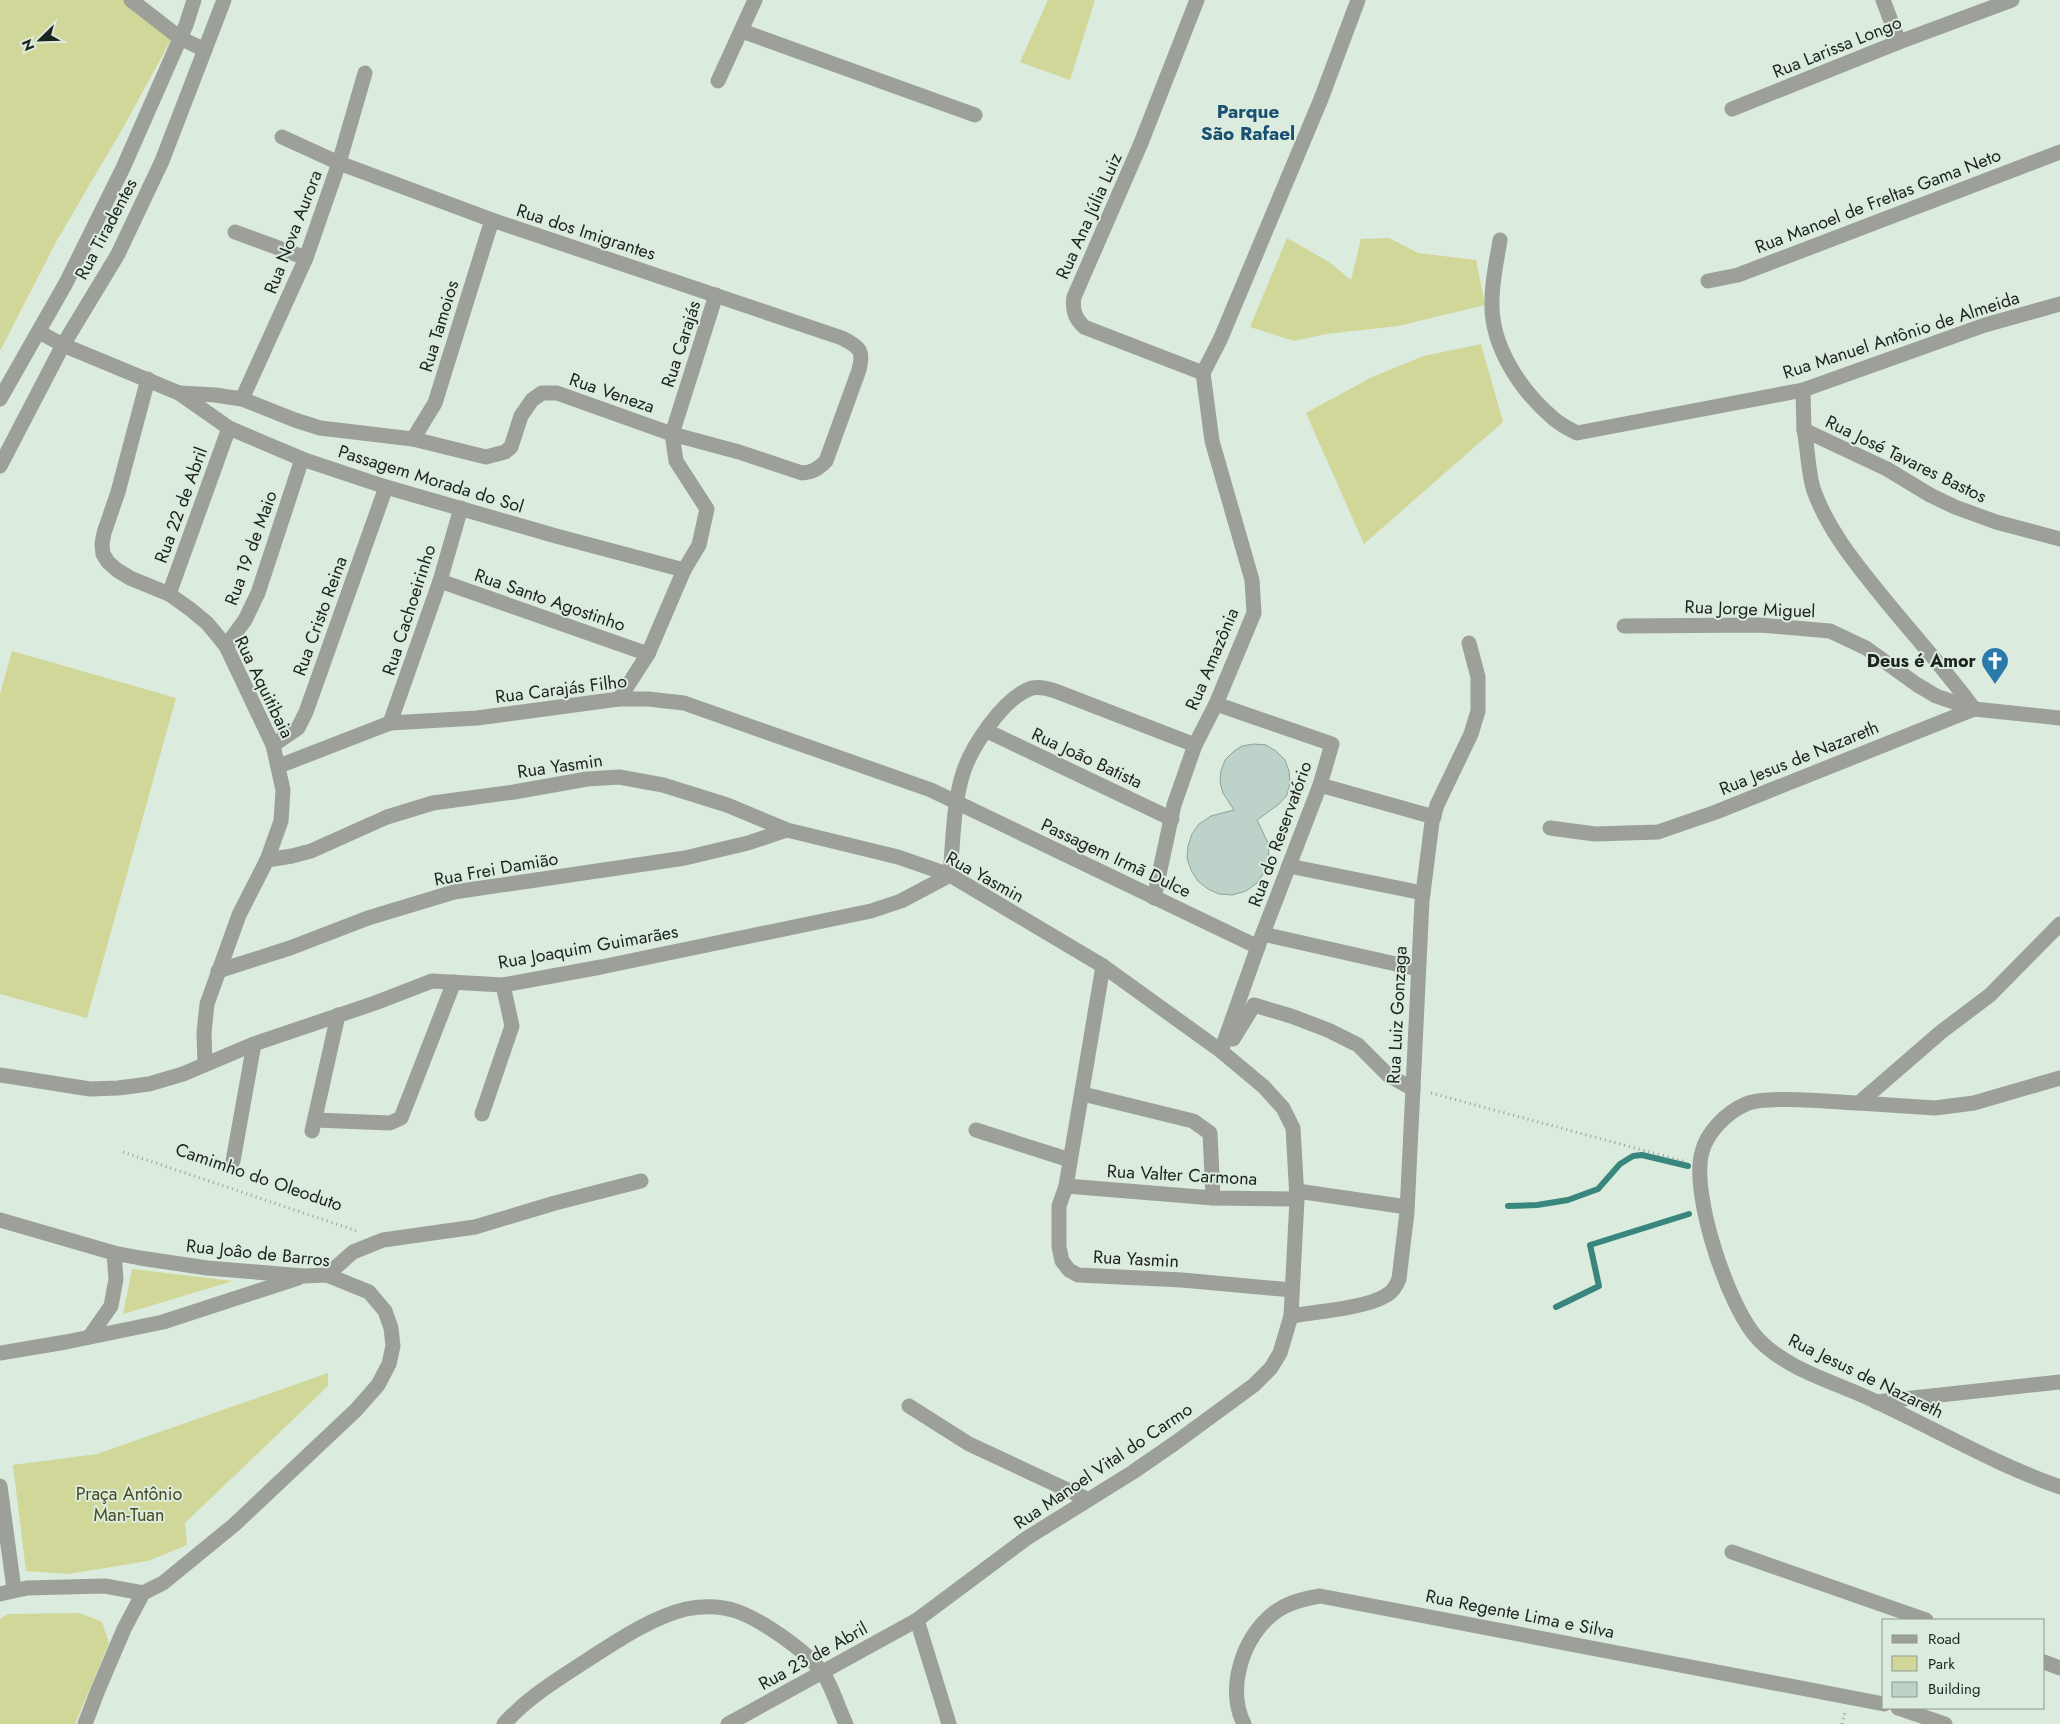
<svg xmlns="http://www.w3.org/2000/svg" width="2060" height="1724" font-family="Jost,sans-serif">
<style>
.green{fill:#d1d798}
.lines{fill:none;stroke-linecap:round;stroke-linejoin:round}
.stream{stroke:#38867d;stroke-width:6}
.building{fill:#bdd2c9;stroke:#8ea299}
.path{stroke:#96a298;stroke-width:3;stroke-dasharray:1 4;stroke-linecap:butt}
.minor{stroke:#9ca099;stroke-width:15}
.labels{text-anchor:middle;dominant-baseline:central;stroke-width:4;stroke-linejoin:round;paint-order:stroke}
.street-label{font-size:18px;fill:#1d231e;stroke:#dbebdd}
.poi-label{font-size:18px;font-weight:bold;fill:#1d231e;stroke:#dbebdd;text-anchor:end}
.park-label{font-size:18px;fill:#484b21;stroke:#dbebdd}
.neighbourhood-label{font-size:19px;font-weight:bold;fill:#194f71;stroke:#dbebdd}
</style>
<rect width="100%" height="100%" fill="#dbebdd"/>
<!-- green -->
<g class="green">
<path d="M0,0H137L172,38L124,126L56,242L0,351Z"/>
<path d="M1048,0H1095L1070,80L1020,62Z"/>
<path d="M1287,238L1329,262L1351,280L1361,239L1389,238L1418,253L1476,260L1485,305L1398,326L1326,334L1294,341L1250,327Z"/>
<path d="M1481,344L1503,422L1364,544L1306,413L1372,377L1424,356Z"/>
<path d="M12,651L176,698L87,1018L0,994V694Z"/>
<path d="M132,1269L233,1281L123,1314Z"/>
<path d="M328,1373V1386L185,1523L187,1545L148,1561L68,1574L26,1571L13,1465L97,1454Z"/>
<path d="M80,1613L102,1622L109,1643L75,1724H0V1619L8,1614Z"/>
</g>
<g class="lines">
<!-- stream -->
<g class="stream">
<path d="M1508,1206L1537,1205L1568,1200L1598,1189L1620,1164L1633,1156L1642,1155L1688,1166"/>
<path d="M1556,1307L1599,1286L1590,1245L1689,1214"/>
</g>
</g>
<!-- building -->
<path class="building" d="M1254,744L1266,745L1276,751L1285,760L1289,771L1290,783L1287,795L1279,804L1257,820L1268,843L1269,857L1265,871L1257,883L1246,891L1232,895L1219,894L1208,889L1198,881L1191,870L1187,858L1188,846L1192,834L1199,824L1211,816L1234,810L1223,793L1220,782L1221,771L1225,760L1233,752L1242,746Z"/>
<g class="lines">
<!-- path -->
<g class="path">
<path d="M1431,1093L1683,1161"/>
<path d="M123,1152L357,1231"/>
<path d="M1842,1724L1845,1712"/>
</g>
<!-- minor -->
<g class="minor">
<path d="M131,0L180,38L205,50"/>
<path d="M1197,0L1141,143L1074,297C1072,310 1075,318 1084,327L1203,373"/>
<path d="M1883,0L1899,42"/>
<path d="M742,31L975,115"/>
<path d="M718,81L755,0"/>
<path d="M1732,109L1899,42L2012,0"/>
<path d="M235,232L306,258"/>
<path d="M1500,240C1497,260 1492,280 1492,300C1490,346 1521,391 1554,419C1561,425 1569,429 1577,433L1803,390L1985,325L2060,304"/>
<path d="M1708,281L1738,275L2060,152"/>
<path d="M39,332L63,345L179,393L229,428L302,459L386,487L556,536L684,570"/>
<path d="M1203,373L1220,340L1321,99L1358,0"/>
<path d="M148,379L118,492L104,533L102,544L103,554L108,562L117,570L130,578L169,594L190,609L207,623L226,646L273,745L283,790L281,821L267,860L239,915L207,1004L204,1033L205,1064"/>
<path d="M1803,390L1804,430L1887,469L1930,495L1955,507L1996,522L2060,539"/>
<path d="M179,393L215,395L242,399L295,420L320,428L413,439L486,457L505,452L511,447L521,416L532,400L542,393H557L672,434L739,452L802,473C813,472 818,469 826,461L859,370C864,351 860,347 842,338L492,220L339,163L282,137"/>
<path d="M0,399L66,283L123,168L186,25L194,0"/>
<path d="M242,399L306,258L339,163L365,73"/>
<path d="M1804,430C1808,449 1808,474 1814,491C1828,529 1852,559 1877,590C1909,630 1944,668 1974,709"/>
<path d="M413,439L435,403L492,220"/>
<path d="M0,466L63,345L118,254L162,161L224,0"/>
<path d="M440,581L648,654"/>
<path d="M169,594L229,428"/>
<path d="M1624,626L1760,625L1830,631L1866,648L1916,684L1936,696L1974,709"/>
<path d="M226,646L245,620L258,593L302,459"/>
<path d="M619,699L648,654L684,570L699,545L707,509L676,461L672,434L716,295"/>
<path d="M1216,704L1332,744L1320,785L1260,941L1221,1051"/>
<path d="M390,723L440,581L461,508"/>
<path d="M987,731L1172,819"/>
<path d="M273,745L298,728L306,712L386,487"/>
<path d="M279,766L390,723L477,718L619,699H648L684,703L931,790L1258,947"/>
<path d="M1320,785L1434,817"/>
<path d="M1550,828L1595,834L1658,832L1716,812L1974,709L2060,718"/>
<path d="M267,860L292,856L311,851L387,817L433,803L514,792L587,779L619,777L663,785L727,805L787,830L898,857L950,875L1103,966L1221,1051L1264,1087L1283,1108L1293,1128L1297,1199L1291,1316L1280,1353L1271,1368L1254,1385L1175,1443L1133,1472L1027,1538L917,1620L728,1724"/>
<path d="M1289,866L1423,893"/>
<path d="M1154,898L1174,805L1195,745L1216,704L1254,613L1252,580L1212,441L1203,373"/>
<path d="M2060,924L1990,995L1941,1032L1859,1103C1835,1102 1766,1095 1746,1104C1727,1112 1707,1132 1702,1152C1690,1193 1729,1310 1759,1340C1790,1372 1839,1383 1879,1403C1939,1431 1997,1465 2060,1487"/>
<path d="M1263,934L1418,969"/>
<path d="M1103,966L1066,1186L1059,1206V1247L1062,1261L1069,1270L1078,1275L1182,1280L1292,1290"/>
<path d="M218,971L290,948L368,918L454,892L685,858L748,843L787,830"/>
<path d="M1228,1037L1233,1039L1254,1005L1291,1016L1328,1030L1358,1045L1388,1075L1413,1089"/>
<path d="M0,1075L90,1089L118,1088L149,1084L183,1074L254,1044L375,1003L432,981L503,985L601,967L871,911L901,901L950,875C953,844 953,810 961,780C968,751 1003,697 1032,688C1041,686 1050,689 1058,692L1195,745"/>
<path d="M1083,1094L1193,1121L1210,1133L1213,1198"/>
<path d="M1859,1103L1935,1108L1974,1103L2060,1078"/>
<path d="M482,1114L512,1026L503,985"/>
<path d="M315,1120L390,1123L401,1118L454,982"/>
<path d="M976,1130L1070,1160"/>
<path d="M312,1131L338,1015"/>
<path d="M233,1161L254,1044"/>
<path d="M1066,1186L1213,1198L1297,1199"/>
<path d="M1297,1191L1407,1207"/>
<path d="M0,1220L114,1253L140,1258L207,1268L304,1276L327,1275L369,1292L385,1311L391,1328L393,1346L389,1364L378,1385L356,1410L234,1525L163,1583L143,1593L124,1629L98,1690L85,1724"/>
<path d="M327,1275L353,1252L383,1240L475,1227L555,1203L641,1181"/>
<path d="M1291,1316C1314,1312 1366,1308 1385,1296C1393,1292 1396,1286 1399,1279L1407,1212L1422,901L1432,822L1437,805L1471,734L1478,711V677L1469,643"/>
<path d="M90,1336L111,1306L116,1279L114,1253"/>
<path d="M0,1353L66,1342L163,1322L298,1278"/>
<path d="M1876,1402L2060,1382"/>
<path d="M909,1406L969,1444L1087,1499"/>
<path d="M0,1486L14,1589"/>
<path d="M1732,1552L1926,1620"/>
<path d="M0,1594L27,1588L105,1586L143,1593"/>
<path d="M917,1620L949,1724"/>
<path d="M2044,1662L2060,1668"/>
<path d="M1898,1708L1945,1724"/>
<path d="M504,1724C529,1696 560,1678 592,1657C620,1639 653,1617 686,1609C702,1606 721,1606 736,1611C762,1620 805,1650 822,1672C831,1683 839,1710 846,1724"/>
<path d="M1244,1724C1227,1690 1241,1644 1268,1618C1282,1604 1301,1599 1320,1596L1884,1704"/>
</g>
</g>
<!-- icons -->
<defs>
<symbol id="church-pin" viewBox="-11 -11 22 30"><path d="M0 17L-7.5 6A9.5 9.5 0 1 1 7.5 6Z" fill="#2a79ab" stroke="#dbebdd"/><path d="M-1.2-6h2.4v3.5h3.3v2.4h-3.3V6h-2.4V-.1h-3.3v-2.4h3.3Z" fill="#fff"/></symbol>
</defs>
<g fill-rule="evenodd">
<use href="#church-pin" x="1979" y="645" width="32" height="43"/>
</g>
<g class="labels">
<!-- street labels -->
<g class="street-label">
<text transform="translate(1837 47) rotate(-22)">Rua Larissa Longo</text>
<text transform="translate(1878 201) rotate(-21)">Rua Manoel de Freltas Gama Neto</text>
<text transform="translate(1089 216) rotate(-66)">Rua Ana Júlia Luiz</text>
<text transform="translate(106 229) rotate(-62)">Rua Tiradentes</text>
<text transform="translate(293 232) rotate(-69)">Rua Nova Aurora</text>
<text transform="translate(586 232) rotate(18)">Rua dos Imigrantes</text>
<text transform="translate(439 326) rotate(-73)">Rua Tamoios</text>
<text transform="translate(1901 335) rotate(-18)">Rua Manuel Antônio de Almeida</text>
<text transform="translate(681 344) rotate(-72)">Rua Carajás</text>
<text transform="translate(612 393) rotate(19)">Rua Veneza</text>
<text transform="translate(1906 459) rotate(26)">Rua José Tavares Bastos</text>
<text transform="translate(431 479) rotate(17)">Passagem Morada do Sol</text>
<text transform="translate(181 505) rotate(-70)">Rua 22 de Abril</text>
<text transform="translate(251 548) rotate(-70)">Rua 19 de Maio</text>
<text transform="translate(550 600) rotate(19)">Rua Santo Agostinho</text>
<text transform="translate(1750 609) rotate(2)">Rua Jorge Miguel</text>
<text transform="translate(409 610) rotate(-72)">Rua Cachoeirinho</text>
<text transform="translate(320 616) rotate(-70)">Rua Cristo Reina</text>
<text transform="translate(1212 659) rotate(-67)">Rua Amazônia</text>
<text transform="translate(264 687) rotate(64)">Rua Aquitibaia</text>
<text transform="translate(561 689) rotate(-7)">Rua Carajás Filho</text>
<text transform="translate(1087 758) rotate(25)">Rua João Batista</text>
<text transform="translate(1799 758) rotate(-22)">Rua Jesus de Nazareth</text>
<text transform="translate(560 766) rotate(-8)">Rua Yasmin</text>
<text transform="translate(1280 834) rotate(-70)">Rua do Reservatório</text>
<text transform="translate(1116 858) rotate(25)">Passagem Irmã Dulce</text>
<text transform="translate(496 869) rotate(-10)">Rua Frei Damião</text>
<text transform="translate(985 877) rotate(29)">Rua Yasmin</text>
<text transform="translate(588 947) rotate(-10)">Rua Joaquim Guimarães</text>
<text transform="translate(1397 1015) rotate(-87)">Rua Luiz Gonzaga</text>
<text transform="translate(1182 1175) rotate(3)">Rua Valter Carmona</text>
<text transform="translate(259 1177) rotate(19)">Camimho do Oleoduto</text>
<text transform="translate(258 1253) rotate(6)">Rua Joâo de Barros</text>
<text transform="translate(1136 1259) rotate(3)">Rua Yasmin</text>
<text transform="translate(1866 1376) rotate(26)">Rua Jesus de Nazareth</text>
<text transform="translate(1103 1466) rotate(-34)">Rua Manoel Vital do Carmo</text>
<text transform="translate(1520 1614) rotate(11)">Rua Regente Lima e Silva</text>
<text transform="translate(813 1656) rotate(-29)">Rua 23 de Abril</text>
</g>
<!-- poi labels -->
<g class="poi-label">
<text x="1976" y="661">Deus é Amor</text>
</g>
<!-- park labels -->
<g class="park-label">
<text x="129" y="1494">Praça Antônio<tspan x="129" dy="21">Man-Tuan</tspan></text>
</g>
<!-- neighbourhood labels -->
<g class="neighbourhood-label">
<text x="1248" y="111">Parque<tspan x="1248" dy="22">São Rafael</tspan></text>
</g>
</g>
<!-- legend -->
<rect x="1882" y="1619" width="162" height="90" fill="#dbebdd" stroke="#8f9b91"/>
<rect x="1892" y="1635" width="25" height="8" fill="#9ca099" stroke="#8f9b91"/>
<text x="1928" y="1644" font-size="15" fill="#1d231e">Road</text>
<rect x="1892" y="1656" width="25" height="15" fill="#d1d798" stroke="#8f9b91"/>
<text x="1928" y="1669" font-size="15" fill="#1d231e">Park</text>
<rect x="1892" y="1682" width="25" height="15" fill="#bdd2c9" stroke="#8f9b91"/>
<text x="1928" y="1694" font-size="15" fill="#1d231e">Building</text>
<!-- north arrow -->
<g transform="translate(40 40) rotate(247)" stroke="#dbebdd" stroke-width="4" paint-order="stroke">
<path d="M0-4L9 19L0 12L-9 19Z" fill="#1d231e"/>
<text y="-8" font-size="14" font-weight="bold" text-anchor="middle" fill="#1d231e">N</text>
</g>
</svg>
